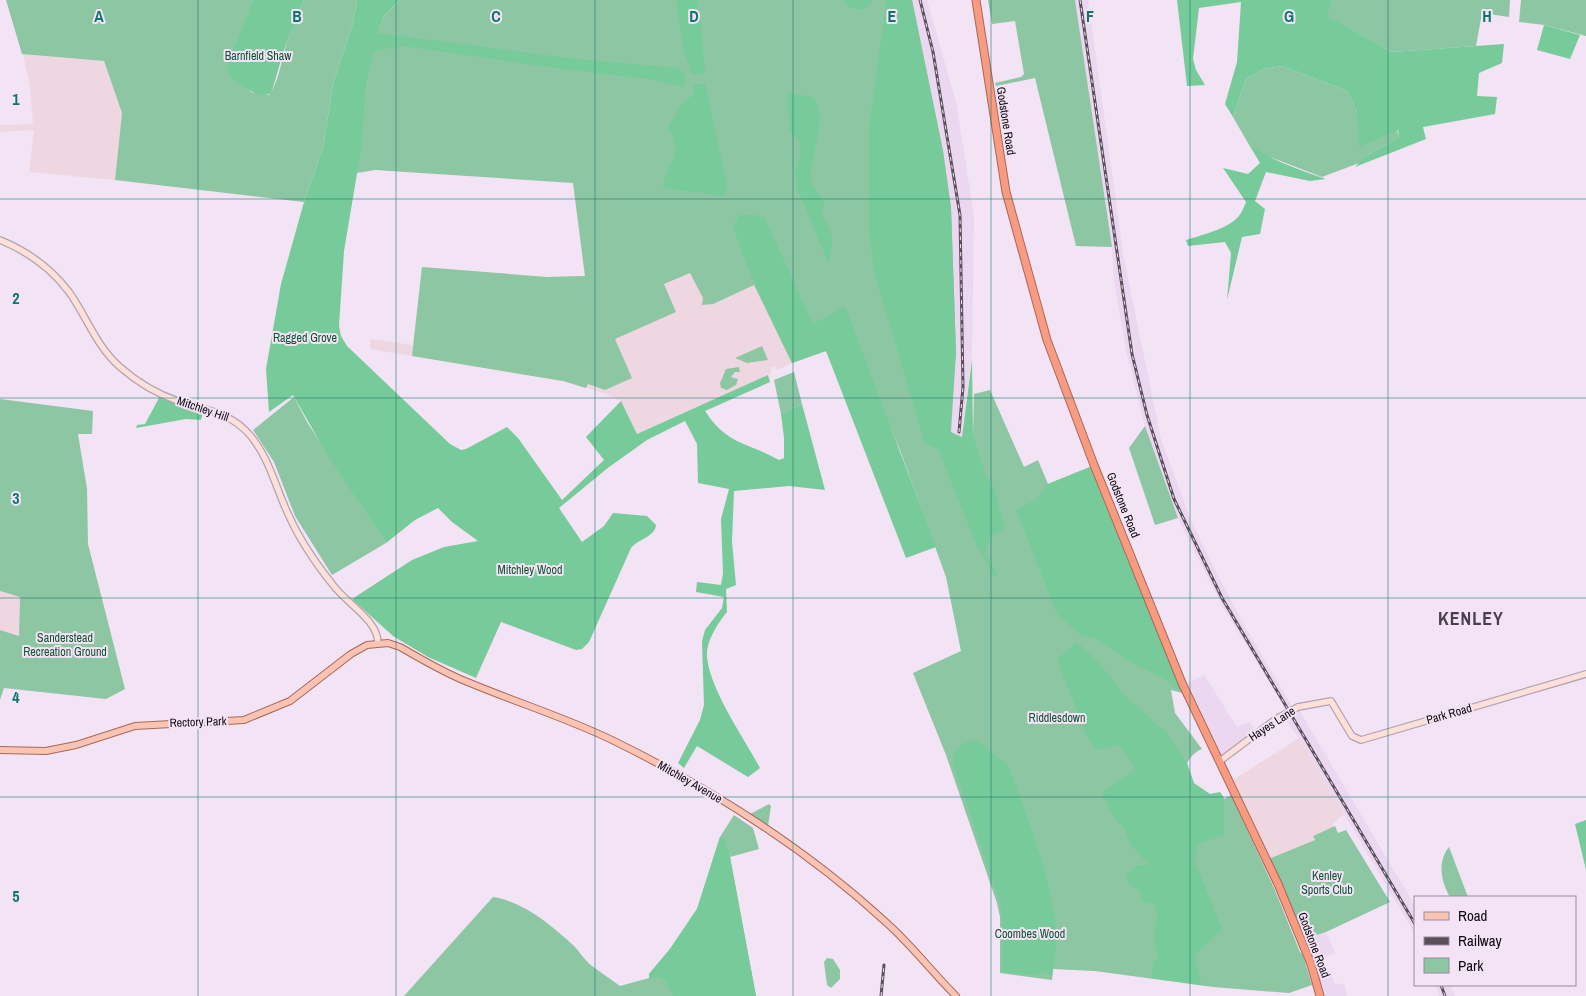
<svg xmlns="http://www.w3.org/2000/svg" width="1586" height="996" font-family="'Archivo Narrow',sans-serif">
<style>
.built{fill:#ebd7ef}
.education{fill:#efd7e2}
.green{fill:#8dc6a3}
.forest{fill:#77cb9a}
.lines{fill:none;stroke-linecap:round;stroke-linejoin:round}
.secondary-casing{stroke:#b0a2b3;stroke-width:8}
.primary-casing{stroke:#a76859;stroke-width:8}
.highway-casing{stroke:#a76859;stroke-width:9}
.secondary{stroke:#fde1d9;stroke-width:5.5}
.primary{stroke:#fbc3b3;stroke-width:6}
.highway{stroke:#f99b81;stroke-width:7}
.rail-casing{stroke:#59505a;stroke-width:3}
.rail{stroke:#f2e3f5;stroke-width:1;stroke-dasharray:4;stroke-linecap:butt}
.secondary-bridge-casing{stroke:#b0a2b3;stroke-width:8;stroke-linecap:butt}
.secondary-bridge{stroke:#fde1d9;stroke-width:5.5}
.grid{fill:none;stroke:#0f766e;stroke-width:1;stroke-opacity:0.55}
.labels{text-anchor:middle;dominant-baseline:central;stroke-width:4;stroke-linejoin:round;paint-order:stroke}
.park-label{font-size:12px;fill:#115232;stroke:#f2e3f5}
.street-label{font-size:12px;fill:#0f0a10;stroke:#f2e3f5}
.district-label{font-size:18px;font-weight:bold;letter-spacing:1px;fill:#4b3f4d;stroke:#f2e3f5}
.grid-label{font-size:16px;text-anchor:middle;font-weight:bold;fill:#0f766e;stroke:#f2e3f5;stroke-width:4;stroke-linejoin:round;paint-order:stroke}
</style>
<rect width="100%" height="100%" fill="#f2e3f5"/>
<!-- built -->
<g class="built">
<path d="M912,0H927L956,102L974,216L972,353L962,438L950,432L956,352Z"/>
<path d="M1075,0H1088L1124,259L1161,439L1190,518L1207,554L1243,623L1292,706L1286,710L1223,607L1193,549L1178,518L1145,426L1126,350L1114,281L1112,247Z"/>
<path d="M1204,675L1237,727L1250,722L1255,732L1223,759L1188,683Z"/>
<path d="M1299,710L1415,906V934L1299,738L1285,719Z"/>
<path d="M1326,932L1335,953L1322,958L1336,985L1344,983L1347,996H1324L1304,939Z"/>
<path d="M1436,985H1450L1455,996H1439Z"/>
</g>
<!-- education -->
<g class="education">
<path d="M23,54L104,61L122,113L115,180L29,172L34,130L0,132V125L33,124L30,86Z"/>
<path d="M573,183L754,284L792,363L777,370L774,366L771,368V374L637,434L621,401L603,393L563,381L370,349L371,339L413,345L422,267L547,277L585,276Z"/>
<path d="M0,591L20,596L19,636L0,630Z"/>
<path d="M1299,738L1344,814L1333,824L1334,827L1313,836L1315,841L1269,859L1233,780Z"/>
</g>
<!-- green -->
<g class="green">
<path d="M6,0H252L249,14L236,44L233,81L246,86L251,92L269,95C283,75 282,45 294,25C299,17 298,7 305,0H357L353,23L333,84L323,148L304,202L115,180L122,113L104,61L22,54Z"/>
<path d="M400,0H912L943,151L951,208L956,352L951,432L962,438L973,436L974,394L990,390L1024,467L1038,460L1048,484L1090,467L1182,693L1171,690L1175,713L1202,749C1187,755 1184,770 1181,784L1222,800L1231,795L1274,888L1300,952L1303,955L1312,985L1289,993L1213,987L1095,971L1053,969L1052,980L1000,973V917L997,903L946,755L913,673L961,651L946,577L900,450L878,398L825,351L792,363L754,285L713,304L702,305L703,298L690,273L664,284L676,312L615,339L632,378L605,390L588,384L586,388L563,381L412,356L422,267L547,277L585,276L573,183L375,170L357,173L366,90L376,38L384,16Z"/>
<path d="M988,0H1075L1112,247L1076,246L1035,78L996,86L995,83L1021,77L1024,74L1015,21L992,24Z"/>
<path d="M1332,0H1510L1509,17L1482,13L1476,46L1392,52L1326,16Z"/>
<path d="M1521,0H1586V36L1544,25L1519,22Z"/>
<path d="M1282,66L1347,91L1357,112L1397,130L1399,137L1364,157L1359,163L1322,177L1262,154L1248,143L1233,117L1246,79L1264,69Z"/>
<path d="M762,346L768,360L747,363L735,358Z"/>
<path d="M739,367L740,372H735L731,377L738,379L736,385L727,390L721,388L720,383L726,369Z"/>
<path d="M794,372L802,404L781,414L774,380Z"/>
<path d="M294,397L307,422L386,543L332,575L295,516L274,462L253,430Z"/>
<path d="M0,399L93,411L92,434H78L87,489L88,544L125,689L106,699L4,688L0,700V630L19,636L20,597L0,591Z"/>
<path d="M1145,426L1178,518L1155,525L1129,448Z"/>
<path d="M769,804L771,806L768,826L750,814Z"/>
<path d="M734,815L753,828L759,849L730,857L756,996H404L493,897C524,902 551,925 574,946C580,952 585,961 592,966C601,973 611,979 620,986L649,978V974L670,949L697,909L720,837Z"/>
<path d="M1335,826L1338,833L1346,830L1390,902L1326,932L1304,939L1269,859L1315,840L1313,836Z"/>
<path d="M1449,847L1468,897H1450C1441,882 1437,862 1449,847Z"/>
<path d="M827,958L833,959L840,970V979L831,988L827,985L824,962Z"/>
</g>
<!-- forest -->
<g class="forest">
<path d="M252,0H305C298,7 299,18 294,26C285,40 278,74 271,93C258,100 244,85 233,81L227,70C232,45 247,24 252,0Z"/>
<path d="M357,0H400L384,16L378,33L568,58L679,68L686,76L685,87L648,79L554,68L403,46L374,51L366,90L361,150L344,251L339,326L341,336L347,346L450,444L461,450L466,449L507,427L518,438L562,500L604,460L586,437L621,401L637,434L768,375L770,382L705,411C727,445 747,442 779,460L784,458V438L781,414L802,404L825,490L789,486L734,491L732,542L736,585L726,589L727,612C718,623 706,641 707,657C710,690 744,738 760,768L748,777L697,746L684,768L678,763L700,720L704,705L702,641L705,630L722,608L724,597L696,592L697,582L721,585L723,573L721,519L729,489L698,483L697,444L685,421L647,440L609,467L559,508L582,542L604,526L613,513L647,516L656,525C655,537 638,539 631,548L589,642L582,649L576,650L501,622L476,678L428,657L393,636L352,599L412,560L444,547L478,541L452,522L438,508L415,520L386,543L328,456L293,395L269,412L266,369L281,284L304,202L323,148L333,84L353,23Z"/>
<path d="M676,0H697L701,21L705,74H692L684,51Z"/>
<path d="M844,0H873L864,10L848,7Z"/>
<path d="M884,0H912L943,151L951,208L956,352L950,432L962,437L972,360L973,436L986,475L994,488L1005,529L992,535L985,553L998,576H994L976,544L938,449L925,444L874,272L869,231V127L886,4Z"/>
<path d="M1177,0H1332L1327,16L1392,52L1504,44L1502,63L1479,73L1477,96L1497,97L1495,114L1423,127L1426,139L1355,167L1364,157L1399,137L1398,130L1359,147L1357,112L1347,91L1282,66L1264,69L1246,79L1233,117L1225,104L1237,62L1241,2L1199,8L1193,59L1196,70L1205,85L1187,86Z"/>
<path d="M1544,25L1580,35L1570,59L1537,50Z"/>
<path d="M694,84H705L728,189L723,196L663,188C667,158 686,159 668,127L682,104L694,94Z"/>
<path d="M787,93L813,97C830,118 809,156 811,178C813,193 830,198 822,212C823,219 826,221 829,227C834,236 831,253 829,264L797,188L795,172L801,154L799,140L790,132Z"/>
<path d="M1248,143C1271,161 1298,169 1326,179L1310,181L1266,172L1255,201L1265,209L1260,234L1242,237L1227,300L1231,253L1225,242L1188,246L1186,240C1199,236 1226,229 1236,219C1241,215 1244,207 1246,202L1223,168L1248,174L1260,163Z"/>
<path d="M739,215H757L765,219L813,324L845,306L936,547L906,558L826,351L792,363C771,318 748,274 733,226Z"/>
<path d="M159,398L203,413L201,420L186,419L136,428L137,425L145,424Z"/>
<path d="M1090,467L1182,693L1163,678L1130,662L1096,638L1081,635L1057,614L1016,510L1037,499L1048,484Z"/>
<path d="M1077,642L1102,666L1123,694L1168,734L1187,763L1194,783L1210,794L1220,792L1224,798V835L1198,844L1195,862L1222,929L1195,955C1195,966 1201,975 1201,985L1152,978L1153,961L1158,960L1154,938L1157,914L1154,904L1142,902L1140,891L1128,884L1126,876L1138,865H1149L1130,844L1125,830L1111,813L1102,793L1135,769L1120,745L1095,750L1086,734L1057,659Z"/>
<path d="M974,740C987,744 995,758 1008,765C1027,818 1051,874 1056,931C1058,946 1054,963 1052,977L1045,971L1034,975L1002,972L1003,931L1000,902L953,765C952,751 960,743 974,740Z"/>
<path d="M1586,820V870L1575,824Z"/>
<path d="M720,837L724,839L730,857L756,996H673L665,980L658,977L649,978V974L670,949L697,909Z"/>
</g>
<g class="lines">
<defs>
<g id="secondary">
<path d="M0,240C27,251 51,268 69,292C87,317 96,346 120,367C136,381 157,394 178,401C204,410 230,412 249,434C270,458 276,490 290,518C301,542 317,565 333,585C346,603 378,620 378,643"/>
<path d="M1298,707L1331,701L1352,736L1361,740L1586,674"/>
<path d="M1220,761L1276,719"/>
</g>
<path id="primary" d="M0,750L46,751L76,745L135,726L244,720L290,701L351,654L367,645L388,643L400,647C423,660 446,674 470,683C518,703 567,718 614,741C712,789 808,850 889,925C913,947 933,973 956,996"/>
<path id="highway" d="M976,0L1006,192L1047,340L1094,465L1182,683L1278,884L1311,964L1320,996"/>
</defs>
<!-- secondary casing -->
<use href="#secondary" class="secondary-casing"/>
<!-- primary casing -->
<use href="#primary" class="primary-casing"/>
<!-- highway casing -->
<use href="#highway" class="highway-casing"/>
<!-- secondary -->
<use href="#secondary" class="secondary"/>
<!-- primary -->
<use href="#primary" class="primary"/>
<!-- highway -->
<use href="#highway" class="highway"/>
<defs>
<g id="rail">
<path d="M920,0L933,52L960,215L963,387L959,432"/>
<path d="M1080,0L1132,354L1147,415L1174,499L1222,598L1415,924"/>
<path d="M1441,985L1445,996"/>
<path d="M881,996L884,965"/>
</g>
</defs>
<!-- rail casing -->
<use href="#rail" class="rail-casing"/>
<!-- rail -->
<use href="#rail" class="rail"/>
<defs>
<path id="secondary-bridge" d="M1276,719L1298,707"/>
</defs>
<!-- secondary-bridge casing -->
<use href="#secondary-bridge" class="secondary-bridge-casing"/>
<!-- secondary-bridge -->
<use href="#secondary-bridge" class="secondary-bridge"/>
</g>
<!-- grid -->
<path class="grid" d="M198,0V996M396,0V996M595,0V996M793,0V996M991,0V996M1190,0V996M1388,0V996M0,199H1586M0,398H1586M0,598H1586M0,797H1586"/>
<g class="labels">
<!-- park labels -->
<g class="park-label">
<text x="258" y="56">Barnfield Shaw</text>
<text x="305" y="338">Ragged Grove</text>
<text x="530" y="570">Mitchley Wood</text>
<text x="65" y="638">Sanderstead<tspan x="65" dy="14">Recreation Ground</tspan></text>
<text x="1057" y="718">Riddlesdown</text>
<text x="1327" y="876">Kenley<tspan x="1327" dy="14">Sports Club</tspan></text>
<text x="1030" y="934">Coombes Wood</text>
</g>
<!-- street labels -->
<g class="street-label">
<text transform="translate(1006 121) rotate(81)">Godstone Road</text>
<text transform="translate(203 409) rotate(19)">Mitchley Hill</text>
<text transform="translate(1123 505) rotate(68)">Godstone Road</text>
<text transform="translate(1449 714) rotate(-16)">Park Road</text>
<text transform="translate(198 722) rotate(-2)">Rectory Park</text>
<text transform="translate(1272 724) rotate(-33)">Hayes Lane</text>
<text transform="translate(690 782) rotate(30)">Mitchley Avenue</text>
<text transform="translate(1314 945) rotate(69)">Godstone Road</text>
</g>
<!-- district labels -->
<g class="district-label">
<text x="1471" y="618">KENLEY</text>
</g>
</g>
<g class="grid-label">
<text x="99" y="22">A</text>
<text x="297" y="22">B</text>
<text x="496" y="22">C</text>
<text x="694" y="22">D</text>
<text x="892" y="22">E</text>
<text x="1090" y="22">F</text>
<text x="1289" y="22">G</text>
<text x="1487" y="22">H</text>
<text x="16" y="105">1</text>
<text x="16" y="304">2</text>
<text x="16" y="504">3</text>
<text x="16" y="703">4</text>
<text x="16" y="902">5</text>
</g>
<!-- legend -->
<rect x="1414" y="896" width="162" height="90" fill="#f2e3f5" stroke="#978c99"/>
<rect x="1424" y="912" width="25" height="8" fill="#fbc3b3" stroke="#978c99"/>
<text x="1458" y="921" font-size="15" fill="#0f0a10">Road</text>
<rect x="1424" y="937" width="25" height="8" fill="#59505a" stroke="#978c99"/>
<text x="1458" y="946" font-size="15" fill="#0f0a10">Railway</text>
<rect x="1424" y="958" width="25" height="15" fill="#8dc6a3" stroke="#978c99"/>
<text x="1458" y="971" font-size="15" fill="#0f0a10">Park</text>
</svg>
